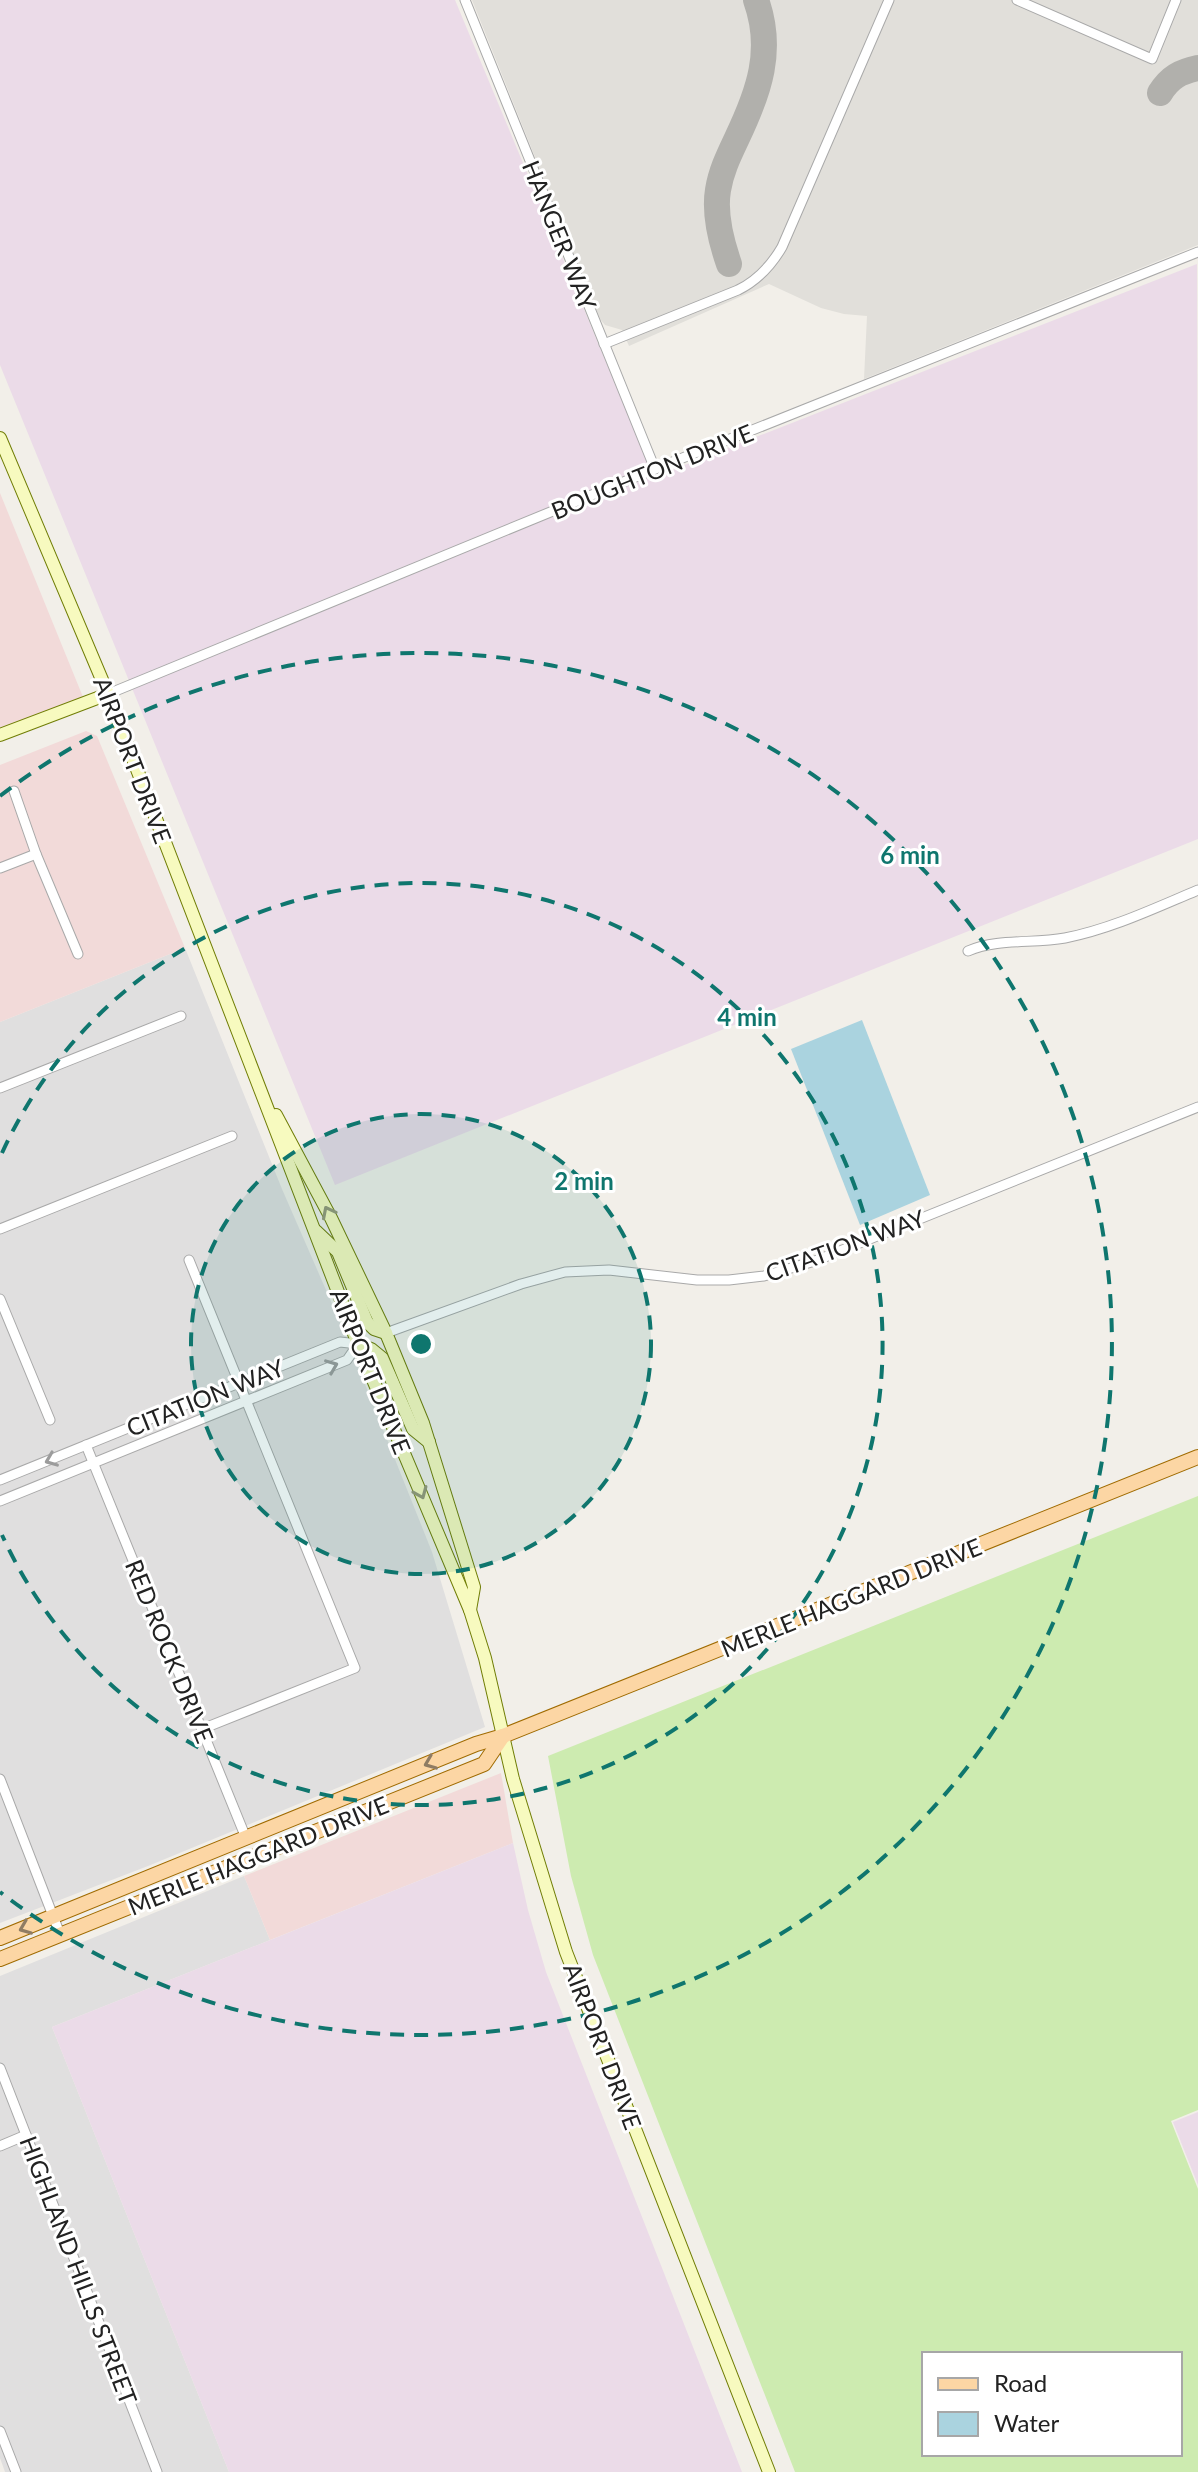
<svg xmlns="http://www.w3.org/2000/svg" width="1198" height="2472" font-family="Lato,sans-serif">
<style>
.residential{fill:#e0dfdf}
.commercial{fill:#f2dad9}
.industrial{fill:#ebdbe8}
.airport{fill:#e1dfda}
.grass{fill:#cdebb0;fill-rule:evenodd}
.water{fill:#aad3df}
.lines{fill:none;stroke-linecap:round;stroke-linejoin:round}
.taxiway{stroke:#b1b0ac;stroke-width:26}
.street-casing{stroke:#a9a9a9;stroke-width:11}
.secondary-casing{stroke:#707d05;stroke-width:14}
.primary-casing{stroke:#a06b00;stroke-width:16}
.street{stroke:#fff;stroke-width:9}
.secondary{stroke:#f7fabf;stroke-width:12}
.primary{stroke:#fcd6a4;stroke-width:14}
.oneway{stroke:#979978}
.oneway2{stroke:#9c9c9c}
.oneway3{stroke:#8f7c63}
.ring{fill:none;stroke:#0f766e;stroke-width:4;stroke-dasharray:14 10}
.labels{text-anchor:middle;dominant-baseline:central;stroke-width:6;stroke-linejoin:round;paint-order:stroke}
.street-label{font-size:24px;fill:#222;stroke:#fff}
.centre{fill:#0f766e;stroke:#fff;stroke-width:4}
.ring-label{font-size:24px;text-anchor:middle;font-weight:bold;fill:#0f766e;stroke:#fff;stroke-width:6;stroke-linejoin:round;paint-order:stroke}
</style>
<rect width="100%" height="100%" fill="#f2efe9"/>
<!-- residential -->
<g class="residential">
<path d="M185,948L282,1189L343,1329L432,1552L485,1727L148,1866L0,1923V1022Z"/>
<path d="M244,1876L270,1940L52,2027L229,2472H5L0,2458V1976Z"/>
</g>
<!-- commercial -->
<g class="commercial">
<path d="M0,493L85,702L0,730Z"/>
<path d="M86,731L97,736L185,948L0,1022V765Z"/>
<path d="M501,1773L513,1843L270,1940L244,1876Z"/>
</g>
<!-- industrial -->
<g class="industrial">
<path d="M0,0H455L654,477L1197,264L1198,839L335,1185L0,365Z"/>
<path d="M513,1843L528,1910L546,1972L742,2472H229L52,2027Z"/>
<path d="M1198,2112V2185L1173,2122Z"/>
</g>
<!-- airport -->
<path class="airport" d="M472,0H1198V245L864,379L867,316L844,314L821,308L769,284L629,346L622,330L605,325L600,319Z"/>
<!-- grass -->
<path class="grass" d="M1198,1496V2110L1171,2121L1198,2189V2472H795L593,1955L571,1876L548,1756ZM924,2354H1180V2454H924Z"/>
<!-- water -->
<path class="water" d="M862,1020L930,1195L860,1225L791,1049Z"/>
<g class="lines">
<!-- taxiway -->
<g class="taxiway">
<path d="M1160,93C1170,77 1180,72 1198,68"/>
<path d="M729,264C721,241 714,214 718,190C721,171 729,155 737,138C759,92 774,50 756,0"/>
</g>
<defs>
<g id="street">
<path d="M465,0L655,469"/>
<path d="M1017,0L1152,59L1176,0"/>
<path d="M604,344L738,290C758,280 771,266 782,247L889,0"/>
<path d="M108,694L655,469L1198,252"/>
<path d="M14,791L36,854L78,954"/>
<path d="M0,868L36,854"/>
<path d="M968,951C998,938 1033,944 1065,938C1111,929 1155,908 1198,890"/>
<path d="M0,1088L181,1016"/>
<path d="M0,1229L232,1136"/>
<path d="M189,1260L355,1668L202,1729"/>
<path d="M0,1299L50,1420"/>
<path d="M386,1333L521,1284L565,1272L609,1270L697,1280H729L764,1276L815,1261L1198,1107"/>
<path d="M86,1445L246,1838"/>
<path d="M0,1480L340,1342L358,1344"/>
<path d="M0,1501L347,1360L358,1344"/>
<path d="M0,1779L60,1934"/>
<path d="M0,2068L157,2472"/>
<path d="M0,2146L26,2135"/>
<path d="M0,2431L16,2472"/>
</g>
<g id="secondary">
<path d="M0,438L108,694L358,1344L470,1610L485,1658L513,1779L566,1952L769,2472"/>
<path d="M0,735L108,694"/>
<path d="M276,1115L331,1218L386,1333L423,1423L474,1587L470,1610"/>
<path d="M316,1231L338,1252L367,1322L374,1329L386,1333"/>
<path d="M358,1344L371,1349L382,1358L413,1429L429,1442"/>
</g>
<g id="primary">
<path d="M0,1938L476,1744L503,1736L1198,1457"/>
<path d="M0,1959L484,1764L503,1736"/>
</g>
</defs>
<!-- street casing -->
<use href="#street" class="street-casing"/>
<!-- secondary casing -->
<use href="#secondary" class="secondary-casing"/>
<!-- primary casing -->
<use href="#primary" class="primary-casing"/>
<!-- street -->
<use href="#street" class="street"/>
<!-- secondary -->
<use href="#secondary" class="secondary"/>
<!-- primary -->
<use href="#primary" class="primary"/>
</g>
<!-- one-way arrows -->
<defs><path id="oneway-chevron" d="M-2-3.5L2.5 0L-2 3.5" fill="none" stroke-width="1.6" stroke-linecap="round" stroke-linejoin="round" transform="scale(2)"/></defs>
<g class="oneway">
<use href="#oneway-chevron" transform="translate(328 1212) rotate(-117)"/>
<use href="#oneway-chevron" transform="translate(421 1493) rotate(67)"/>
</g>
<g class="oneway2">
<use href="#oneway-chevron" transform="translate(332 1366) rotate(-22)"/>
<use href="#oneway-chevron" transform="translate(51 1460) rotate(158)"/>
</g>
<g class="oneway3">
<use href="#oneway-chevron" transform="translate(430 1763) rotate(158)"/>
<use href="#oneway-chevron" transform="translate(25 1928) rotate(158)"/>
</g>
<!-- distance rings -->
<circle cx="421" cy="1344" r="230" fill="#0f766e" fill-opacity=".12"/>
<g class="ring">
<circle cx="421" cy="1344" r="230"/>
<path d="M2 1153A461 461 0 1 1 2 1535"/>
<path d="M0 796A691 691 0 1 1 0 1892"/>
</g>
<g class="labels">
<!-- street labels -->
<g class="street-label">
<text transform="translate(560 235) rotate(68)">HANGER WAY</text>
<text transform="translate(652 471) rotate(-22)">BOUGHTON DRIVE</text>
<text transform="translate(133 760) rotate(69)">AIRPORT DRIVE</text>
<text transform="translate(845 1245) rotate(-20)">CITATION WAY</text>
<text transform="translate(371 1371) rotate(68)">AIRPORT DRIVE</text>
<text transform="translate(205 1397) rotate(-22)">CITATION WAY</text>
<text transform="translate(851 1597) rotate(-22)">MERLE HAGGARD DRIVE</text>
<text transform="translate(170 1651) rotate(68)">RED ROCK DRIVE</text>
<text transform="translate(258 1855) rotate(-22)">MERLE HAGGARD DRIVE</text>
<text transform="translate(603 2046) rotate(69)">AIRPORT DRIVE</text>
<text transform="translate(79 2270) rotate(69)">HIGHLAND HILLS STREET</text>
</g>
</g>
<circle cx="421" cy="1344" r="12" class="centre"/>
<g class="ring-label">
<text x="910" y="864">6 min</text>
<text x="747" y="1026">4 min</text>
<text x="584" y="1190">2 min</text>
</g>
<!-- legend -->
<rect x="922" y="2352" width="260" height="104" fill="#ffffff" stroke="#a7a7a7" stroke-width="2"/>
<rect x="938" y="2378" width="40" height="12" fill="#fcd6a4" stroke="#a7a7a7" stroke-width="2"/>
<text x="994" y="2392" font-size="24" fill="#222222">Road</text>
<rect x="938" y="2412" width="40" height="24" fill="#aad3df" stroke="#a7a7a7" stroke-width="2"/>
<text x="994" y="2432" font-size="24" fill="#222222">Water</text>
</svg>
